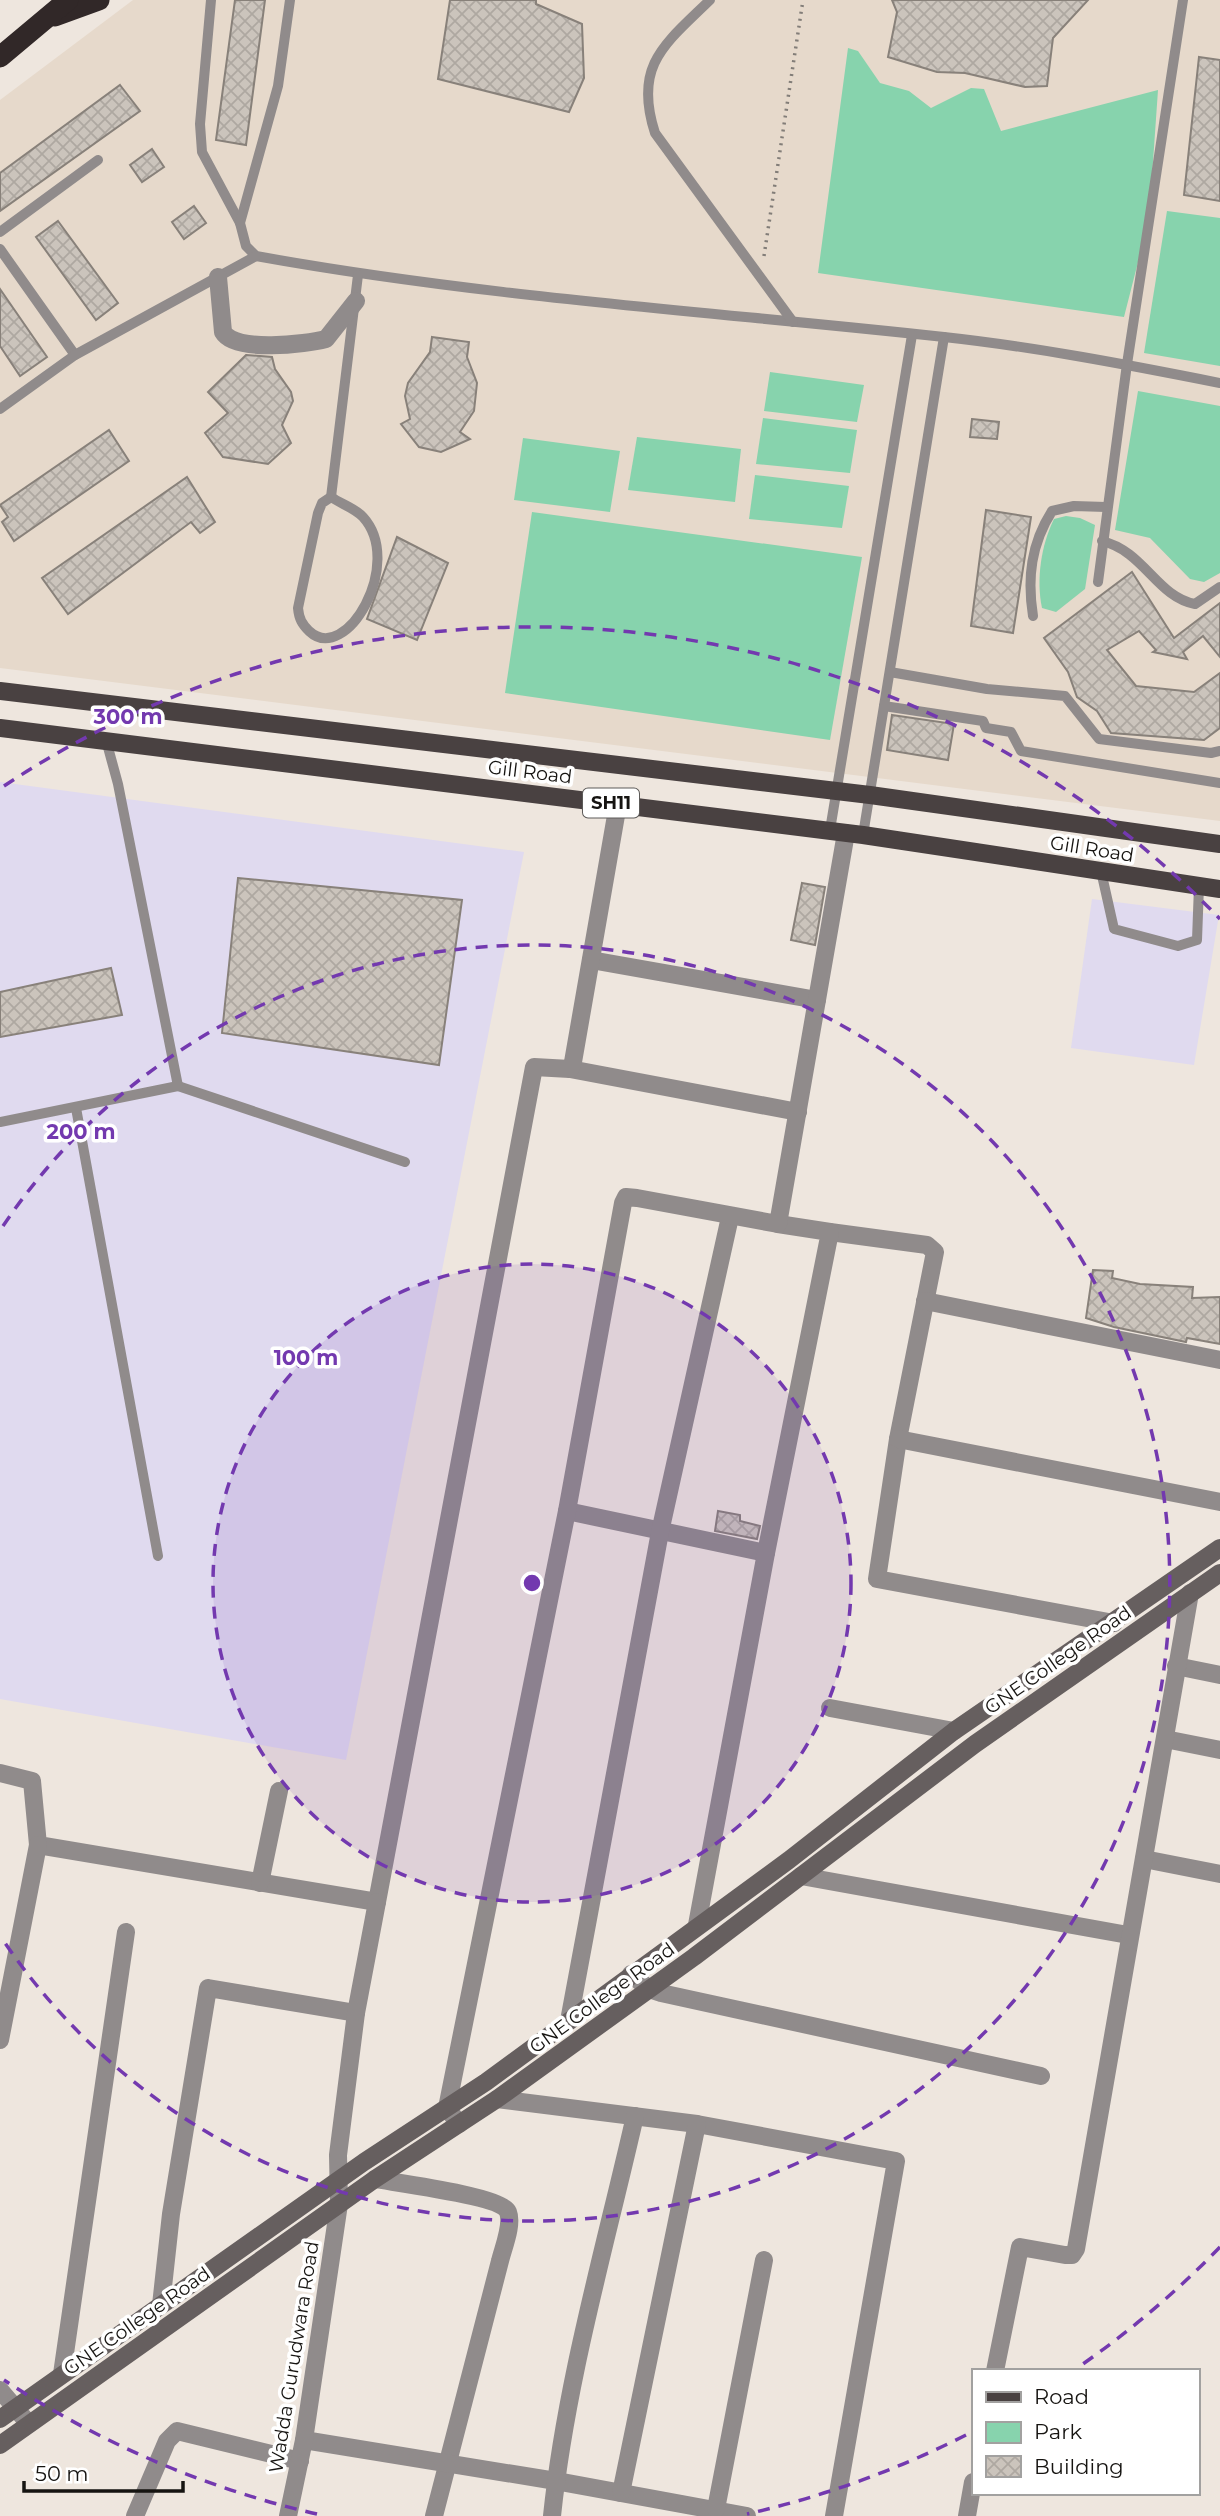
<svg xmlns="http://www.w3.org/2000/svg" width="1220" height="2516" font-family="Montserrat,sans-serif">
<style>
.commercial{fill:#e0daef}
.built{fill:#e6d9cb}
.green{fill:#87d3ad}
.building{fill:url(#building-cross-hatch);stroke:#88817a;stroke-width:2}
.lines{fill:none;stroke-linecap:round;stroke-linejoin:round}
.path{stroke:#827d78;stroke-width:3.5;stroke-dasharray:2 5;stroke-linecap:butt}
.lane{stroke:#908b8b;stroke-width:10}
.street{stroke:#908b8b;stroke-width:18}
.secondary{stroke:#665f5f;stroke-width:18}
.primary{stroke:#494141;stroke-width:18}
.highway{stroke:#312828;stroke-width:21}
.ring{fill:none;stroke:#7339af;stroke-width:3.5;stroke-dasharray:12 9}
.labels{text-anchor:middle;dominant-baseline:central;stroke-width:7;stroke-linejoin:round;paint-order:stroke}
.shield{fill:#fff;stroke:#5c5a58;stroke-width:2}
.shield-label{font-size:18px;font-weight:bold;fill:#161411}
.street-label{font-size:19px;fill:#161411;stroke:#fff}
.centre{fill:#7339af;stroke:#fff;stroke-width:3.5}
.ring-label{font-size:21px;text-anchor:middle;font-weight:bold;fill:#7339af;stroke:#fff;stroke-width:7;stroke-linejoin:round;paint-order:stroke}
</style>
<defs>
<pattern id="building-cross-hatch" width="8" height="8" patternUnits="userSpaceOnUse" patternTransform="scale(1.75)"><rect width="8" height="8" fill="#cbc4bc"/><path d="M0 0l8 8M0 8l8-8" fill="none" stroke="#aea8a1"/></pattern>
</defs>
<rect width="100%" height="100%" fill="#eee6de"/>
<!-- commercial -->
<g class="commercial">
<path d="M0,782L524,852L346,1760L0,1699Z"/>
<path d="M1092,899L1219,915L1194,1065L1071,1048Z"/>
</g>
<!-- built -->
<path class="built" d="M133,0H1220V821L0,668V100Z"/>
<!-- green -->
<g class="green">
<path d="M848,48L858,51L880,83L909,91L931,108L971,88L984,89L1001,131L1158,90L1149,219L1124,317L818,273Z"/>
<path d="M1167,211L1220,218V366L1144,353Z"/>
<path d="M770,372L864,385L857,422L764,411Z"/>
<path d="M1138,391L1220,406V573L1204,582L1190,579L1150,538L1115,530Z"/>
<path d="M763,418L857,430L850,473L756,464Z"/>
<path d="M637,437L741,449L735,502L628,490Z"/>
<path d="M523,438L620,451L610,512L514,500Z"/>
<path d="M755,475L849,486L842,528L749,519Z"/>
<path d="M532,512L862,557L830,740L505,693Z"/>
<path d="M1066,516L1080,518L1095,525L1085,589L1056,612L1042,608C1036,580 1041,545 1054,519Z"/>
</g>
<!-- building -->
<g class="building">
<path d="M235,0H265L246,145L216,140Z"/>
<path d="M450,0H536V4L582,24L584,78L569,112L438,79Z"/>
<path d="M892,0H1088L1053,38L1047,86L1025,87L965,73L937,72L888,57L897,12Z"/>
<path d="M1199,57L1220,60V201L1184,195Z"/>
<path d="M120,85L140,111L0,211V173Z"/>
<path d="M152,149L164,167L142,182L130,165Z"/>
<path d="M194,206L206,223L184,239L172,222Z"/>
<path d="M58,221L118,303L96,320L36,237Z"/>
<path d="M0,289L47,357L20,376L0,346Z"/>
<path d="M432,337L469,342L467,357L477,383L474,411L460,432L470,439L441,452L419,447L401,424L410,419L405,396L408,383L430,352Z"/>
<path d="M246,355L272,357L275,369L291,392L293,401L282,425L291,443L268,464L223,457L205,433L228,413L208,392Z"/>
<path d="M972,419L999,422L997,439L970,437Z"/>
<path d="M109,430L129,461L14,541L2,522L8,517L0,505Z"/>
<path d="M187,477L215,522L200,533L191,522L68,614L42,578Z"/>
<path d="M986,510L1031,517L1013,633L971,626Z"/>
<path d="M397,537L448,563L417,640L367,619Z"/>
<path d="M1132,572L1174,638L1220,603V657L1203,636L1183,652L1187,659L1153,652L1156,650L1139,631L1107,650L1136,686L1194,692L1220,673V728L1204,740L1111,733L1097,711L1077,697L1068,672L1044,638Z"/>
<path d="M892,715L954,724L948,760L887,750Z"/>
<path d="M238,878L462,900L439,1065L222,1033Z"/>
<path d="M802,883L825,887L815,945L791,940Z"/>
<path d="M111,968L122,1015L0,1037V992Z"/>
<path d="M1093,1270L1113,1271L1112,1278L1140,1284L1193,1287L1192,1298L1220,1297V1344L1187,1338L1186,1342L1114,1327L1086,1318Z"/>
<path d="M718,1511L740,1515V1521L760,1526L757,1539L715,1531Z"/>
</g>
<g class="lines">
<!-- path -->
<path class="path" d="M764,256L803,0"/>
<!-- lane -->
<g class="lane">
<path d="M211,0L200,124L202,152L240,223"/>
<path d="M290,0L278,86L240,223L246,246L256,256C483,297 715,312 944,337C1036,347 1129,365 1220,383"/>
<path d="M710,0C665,44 633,65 655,133L793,322"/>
<path d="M0,232L98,160"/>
<path d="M0,249L75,355"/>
<path d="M0,409L75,355L256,256"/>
<path d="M331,497C341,504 355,508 363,517C405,563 346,666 309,631C302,624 299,619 298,608L318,513L322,503Z"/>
<path d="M331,497L358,275"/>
<path d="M1102,541C1144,551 1157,597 1195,604L1220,587"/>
<path d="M1098,582L1127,364L1183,0"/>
<path d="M1033,616C1027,578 1031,544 1052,511L1074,506L1106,507"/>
<path d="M890,672L987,689L1065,696L1099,739L1211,753L1220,751"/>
<path d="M884,706L983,721L986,728L1011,732L1021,751L1220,783"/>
<path d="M830,830L912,335"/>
<path d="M863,835L944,337"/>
<path d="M1101,871L1114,929L1178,946L1197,940L1199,886"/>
<path d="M178,1086L405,1162"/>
<path d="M76,1108L158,1556"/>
<path d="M0,1122L178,1086L118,784L106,740"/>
</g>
<!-- street -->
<g class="street">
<path d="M218,277L223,332C235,353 306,344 326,339L356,301"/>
<path d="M591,960L817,1000"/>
<path d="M570,1069L798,1112"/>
<path d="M830,1232L927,1245L935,1252L898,1439L877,1579L1114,1623"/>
<path d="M925,1301L1220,1360"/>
<path d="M898,1439L1220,1502"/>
<path d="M567,1511L766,1553"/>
<path d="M1176,1666L1220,1675"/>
<path d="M830,1708L954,1731"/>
<path d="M1165,1739L1220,1750"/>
<path d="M0,1773L32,1781L38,1845L377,1902L534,1067L570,1069L573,1062L618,804"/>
<path d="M1144,1859L1220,1874"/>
<path d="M801,1876L1128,1935"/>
<path d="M260,1883L279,1791"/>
<path d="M697,1925L766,1553L830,1232L778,1224"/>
<path d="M631,1974L649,1989L661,1993L1041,2076"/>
<path d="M569,2021L660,1532L730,1217"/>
<path d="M0,2040L38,1845"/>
<path d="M497,2099L697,2124L896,2161L834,2516"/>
<path d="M459,2124L447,2108L567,1511L623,1203L626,1197L637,1198L778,1224L846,833"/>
<path d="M375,2179C397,2183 501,2196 508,2212C513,2225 503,2248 500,2261L434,2516"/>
<path d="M161,2305L171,2214L208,1988L356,2013"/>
<path d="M995,2371L1020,2247L1065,2255H1072L1076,2249L1190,1593"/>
<path d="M62,2374L126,1932"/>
<path d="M0,2390L29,2424"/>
<path d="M304,2440L556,2481L747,2516"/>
<path d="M621,2493L697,2124"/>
<path d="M716,2509L764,2260"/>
<path d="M135,2516L167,2441L177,2431L300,2461"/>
<path d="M288,2516L304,2440L339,2204L338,2155L356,2013L377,1902"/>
<path d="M552,2516C566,2381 605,2248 635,2116"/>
<path d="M967,2516L973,2482"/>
</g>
<!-- secondary -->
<g class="secondary">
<path d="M0,2419L364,2162L486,2082L789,1860L954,1731L1220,1548"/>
<path d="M0,2445L375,2179L497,2099L694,1957L975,1744L1220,1573"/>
</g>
<!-- primary -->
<g class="primary">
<path d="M0,691L870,795L1220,844"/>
<path d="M0,728L863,835L1220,889"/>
</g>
<!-- highway -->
<g class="highway">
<path d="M55,16L99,0"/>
<path d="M0,57L68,0"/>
</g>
</g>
<!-- distance rings -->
<circle cx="532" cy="1583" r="319" fill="#7339af" fill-opacity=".12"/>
<g class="ring">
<circle cx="532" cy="1583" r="319"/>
<path d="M3 1226A638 638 0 1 1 3 1940"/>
<path d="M1220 2247A956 956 0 0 1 1080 2366M966 2435A956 956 0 0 1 747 2514M317 2514A956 956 0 0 1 4 2380M4 786A956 956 0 0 1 1220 919"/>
</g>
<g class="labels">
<!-- shield labels -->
<rect class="shield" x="583" y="788.5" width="56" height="29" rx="5"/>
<g class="shield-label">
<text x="611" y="803">SH11</text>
</g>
<!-- street labels -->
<g class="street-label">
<text transform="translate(530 772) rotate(7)">Gill Road</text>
<text transform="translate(1092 849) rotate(9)">Gill Road</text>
<text transform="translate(1058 1660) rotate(-35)">GNE College Road</text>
<text transform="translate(602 1998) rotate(-36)">GNE College Road</text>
<text transform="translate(137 2321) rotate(-35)">GNE College Road</text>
<text transform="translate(294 2357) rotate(-81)">Wadda Gurudwara Road</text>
</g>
</g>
<circle cx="532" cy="1583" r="10" class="centre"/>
<g class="ring-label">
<text x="128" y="724">300 m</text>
<text x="81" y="1139">200 m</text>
<text x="306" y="1365">100 m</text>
</g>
<!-- legend -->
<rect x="972" y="2369" width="228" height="126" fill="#ffffff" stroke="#a2a1a0" stroke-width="2"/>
<rect x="986" y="2392" width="35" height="10" fill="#494141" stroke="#a2a1a0" stroke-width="2"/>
<text x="1034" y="2404" font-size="21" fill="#161411">Road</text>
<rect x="986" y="2422" width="35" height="21" fill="#87d3ad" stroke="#a2a1a0" stroke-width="2"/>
<text x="1034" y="2439" font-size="21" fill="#161411">Park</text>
<rect x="986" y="2456" width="35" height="21" fill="url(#building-cross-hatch)" stroke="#a2a1a0" stroke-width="2"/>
<text x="1034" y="2474" font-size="21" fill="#161411">Building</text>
<!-- scale -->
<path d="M24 2481v10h159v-10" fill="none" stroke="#161411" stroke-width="3.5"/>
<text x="35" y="2481" font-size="21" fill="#161411" stroke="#ffffff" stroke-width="5" paint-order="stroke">50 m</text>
</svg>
